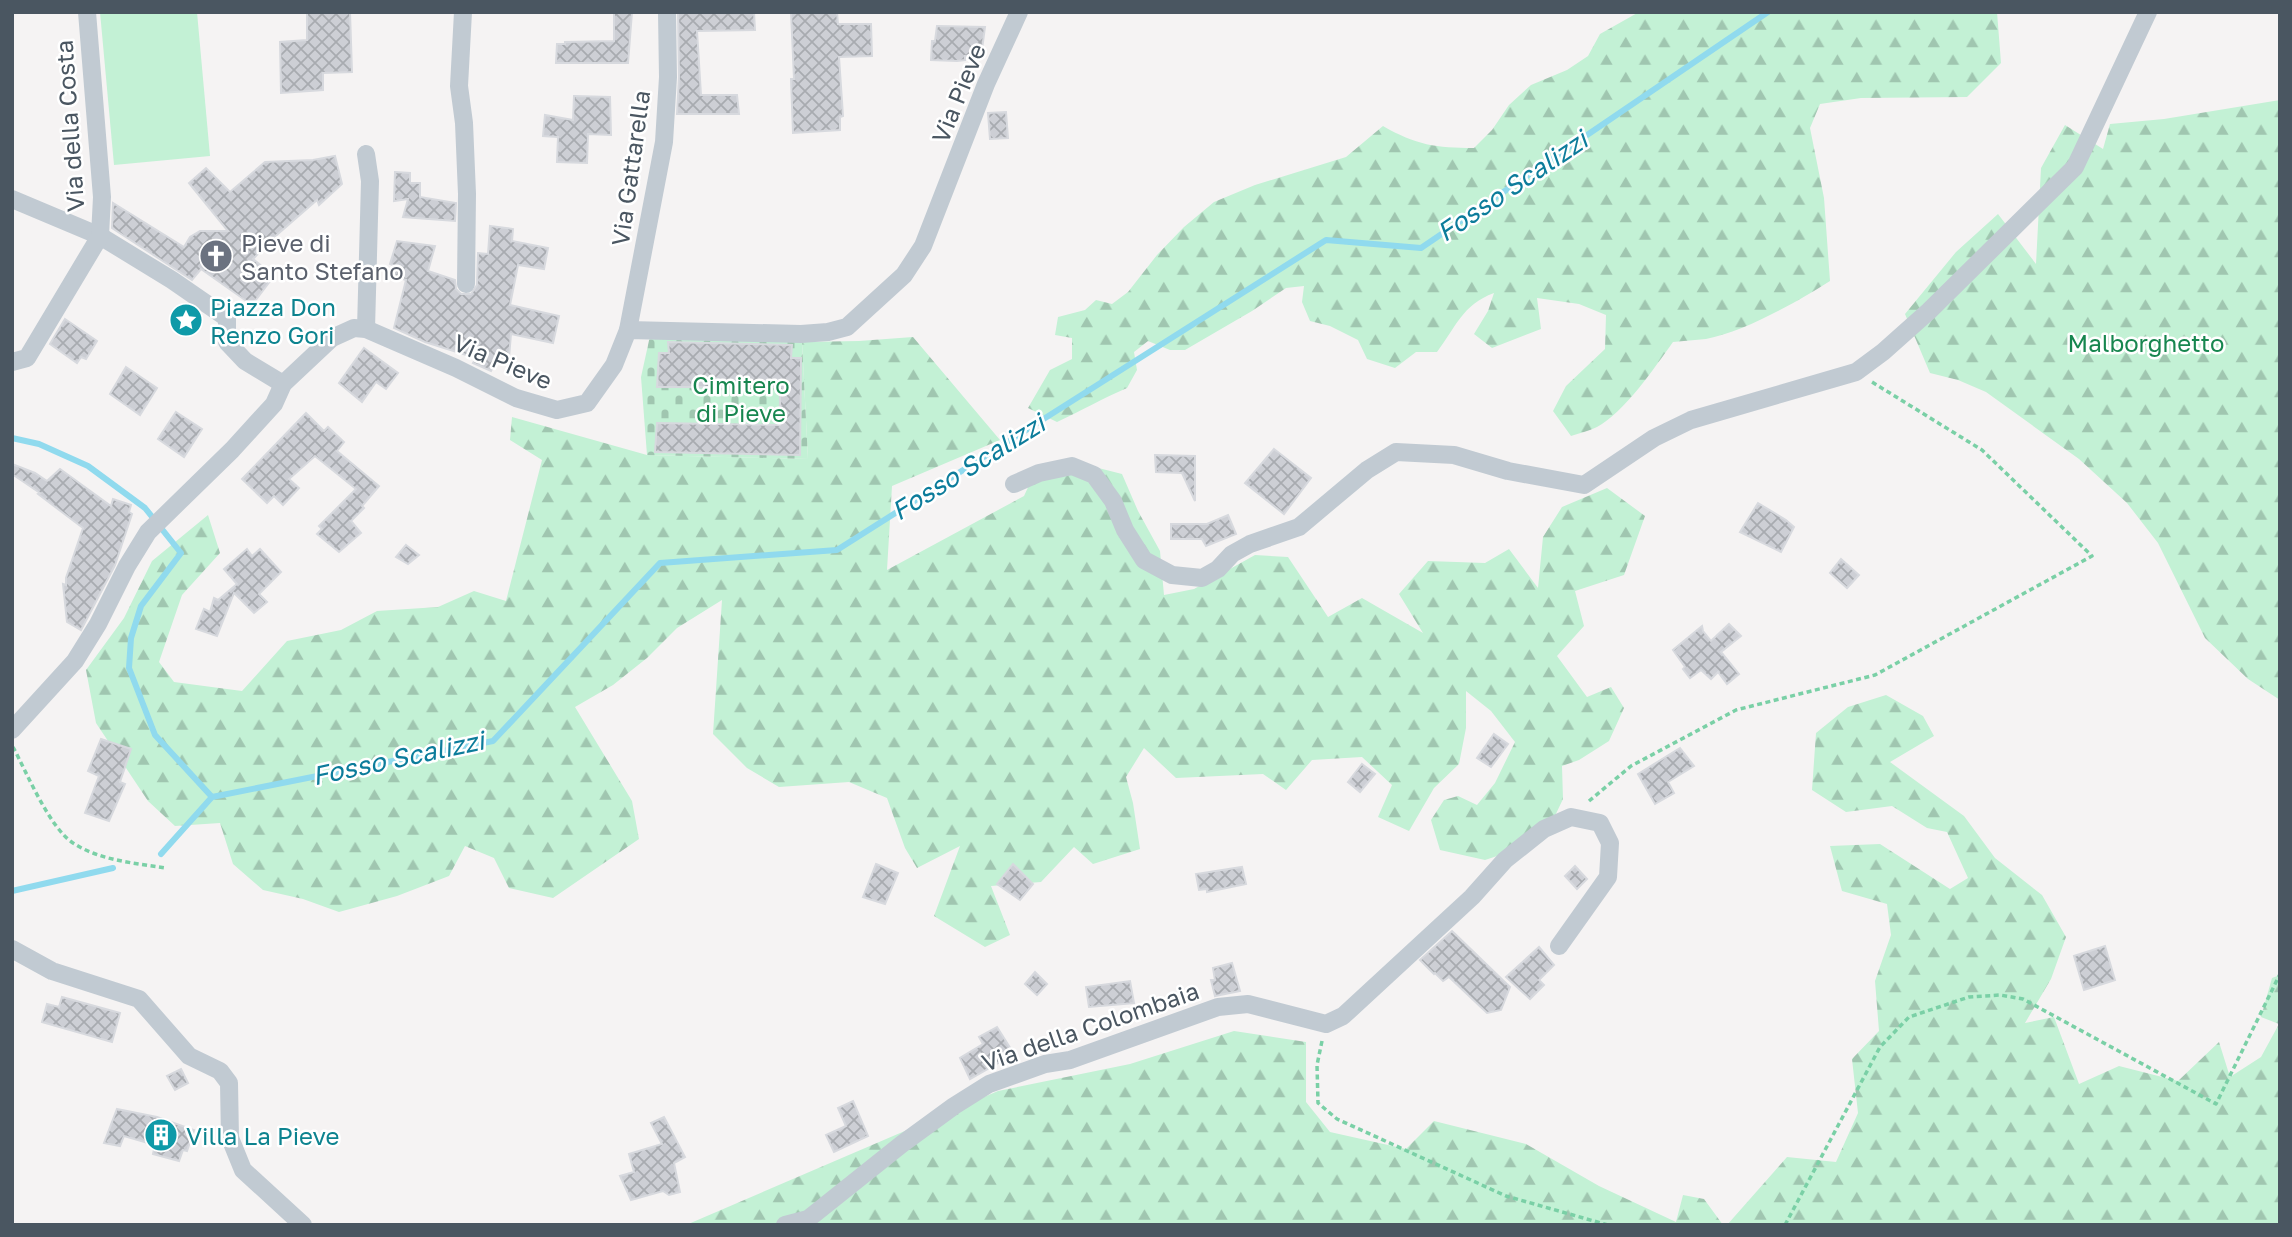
<svg xmlns="http://www.w3.org/2000/svg" width="2292" height="1237" font-family="'Golos Text',sans-serif">
<style>
.grass{fill:#c3f1d5}
.forest{fill:url(#forest-firs)}
.cemetery{fill:url(#cemetery-stones)}
.lines{fill:none;stroke-linecap:round;stroke-linejoin:round}
.stream{stroke:#90daee;stroke-width:6}
.building{fill:url(#building-cross-hatch);stroke:#d7d9de;stroke-width:2}
.path{stroke:#7ad0a6;stroke-width:3.5;stroke-dasharray:5 3.5;stroke-linecap:butt}
.street{stroke:#c1cad2;stroke-width:18}
.labels{text-anchor:middle;dominant-baseline:central;stroke-width:5;stroke-linejoin:round;paint-order:stroke}
.street-label{font-size:24px;fill:#4a5661;stroke:#fff}
.worship-label{font-size:24px;fill:#5b616d;stroke:#fff;text-anchor:start}
.culture-label{font-size:24px;fill:#0d838f;stroke:#fff;text-anchor:start}
.park-label{font-size:24px;fill:#17864f;stroke:#fff}
.water-label{font-size:26px;font-style:italic;fill:#0c7c9b;stroke:#fff}
</style>
<defs>
<pattern id="forest-firs" width="22" height="20" patternUnits="userSpaceOnUse" patternTransform="scale(1.75)"><rect width="22" height="20" fill="#c3f1d5"/><path d="M5 1l3.5 6h-7zM16 11l3.5 6h-7z" fill="#a0c6b0"/></pattern>
<pattern id="cemetery-stones" width="16" height="16" patternUnits="userSpaceOnUse" patternTransform="scale(1.75)"><rect width="16" height="16" fill="#c3f1d5"/><path d="M2 7V4a2 2 0 0 1 4 0v3zM10 15v-3a2 2 0 0 1 4 0v3z" fill="#a0c6b0"/></pattern>
<pattern id="building-cross-hatch" width="8" height="8" patternUnits="userSpaceOnUse" patternTransform="scale(1.75)"><rect width="8" height="8" fill="#cdcfd5"/><path d="M0 0l8 8M0 8l8-8" fill="none" stroke="#a8abb0"/></pattern>
</defs>
<rect width="100%" height="100%" fill="#f5f3f3"/>
<!-- grass -->
<path class="grass" d="M100,12H197L210,156L114,165Z"/>
<!-- forest -->
<g class="forest">
<path d="M1639,12H1997L2001,63L1967,97L1861,98L1820,104L1810,128L1824,198L1830,281C1797,302 1744,332 1706,339C1695,340 1684,341 1673,342C1655,367 1624,413 1597,427C1589,431 1579,433 1571,436L1553,411L1566,386L1605,349L1606,315L1579,304L1537,298L1541,329L1492,348L1474,334L1488,311L1494,293C1462,305 1456,327 1437,352H1416L1395,368L1367,359L1358,340L1330,326L1310,321L1302,302L1304,286L1286,288L1252,311L1185,350H1170L1148,341L1134,352L1137,370L1127,388C1103,398 1081,411 1057,422L1028,408L1050,370L1072,359V338L1055,335L1058,317L1085,310L1096,300L1112,304L1128,292L1157,255L1184,227L1214,202L1255,185L1346,157L1383,126C1416,145 1436,148 1474,148L1492,130L1509,105L1531,85L1567,70L1588,56L1600,34Z"/>
<path d="M2280,100V700L2248,679L2205,638L2158,543L2127,503L2079,459L1986,392L1958,380L1930,373L1905,314L1956,252L1998,214L2036,264L2041,168L2065,125L2103,149L2110,124L2164,119Z"/>
<path d="M913,337L1000,440L892,486L887,570L1024,496L1036,470L1079,463L1122,474L1138,511L1160,551L1164,595L1194,589L1255,555L1288,557L1328,617L1362,598L1423,633L1399,594L1428,561L1485,563L1509,549L1538,588L1543,537L1562,507L1607,488L1645,516L1624,575L1575,591L1584,626L1557,656L1587,697L1611,687L1624,708L1609,741L1579,760L1562,766L1563,799L1543,841L1485,860L1440,850L1431,820L1444,800L1458,796L1477,805L1495,783L1515,742L1491,711L1466,691V728L1459,764L1434,788L1409,831L1378,817L1392,785L1362,757L1312,760L1286,790L1263,774L1176,778L1144,748L1126,777L1133,803L1140,849L1093,864L1074,847L1041,882L991,886L1010,935L985,947L934,916L960,846L917,868L905,848L887,798L849,782L779,787L747,768L713,734L722,600L677,628L647,658L613,685L575,707L632,801L639,839L553,898L509,888L494,858L465,846L449,876L397,896L339,912L303,899L263,890L233,864L220,823L175,826L148,801L96,723L86,670L124,618L152,561L208,515L220,553L182,595L159,662L174,682L242,691L287,641L341,630L377,611L438,607L474,591L506,601L542,460L510,440L512,417L647,455L808,459L802,342L859,341Z"/>
<path d="M1886,695L1923,716L1934,736L1890,762L1964,816L1995,858L2042,895L2066,937L2051,979L2025,1023L2054,1017L2079,1084L2119,1066L2178,1081L2219,1042L2230,1077L2261,1057L2279,1024L2261,1017L2272,978L2280,975V1225H1727L1787,1157L1836,1162L1858,1113L1852,1059L1879,1031L1875,981L1891,935L1887,904L1842,891L1830,846L1880,844L1950,889L1968,878L1947,832L1927,828L1892,806L1846,812L1812,790L1816,733L1848,707Z"/>
<path d="M1234,1031L1306,1042V1102L1330,1132L1406,1149L1434,1121L1526,1144L1599,1186L1676,1222L1683,1195L1704,1199L1723,1225H686L998,1091L1130,1064Z"/>
</g>
<!-- cemetery -->
<path class="cemetery" d="M650,336L802,342L808,459L647,455L641,377Z"/>
<g class="lines">
<!-- stream -->
<g class="stream">
<path d="M12,438L39,444L88,466L145,508L181,553L141,606L131,638L129,668L155,735L212,797"/>
<path d="M161,854L212,797L493,741L660,563L837,550L1326,240L1421,248L1768,12"/>
<path d="M12,891L113,868"/>
</g>
</g>
<!-- building -->
<g class="building">
<path d="M307,12H350L352,72L323,73V90L281,93L280,42L307,40Z"/>
<path d="M614,12H632L628,63H556L557,44H565V42L614,41Z"/>
<path d="M678,12H754L755,30L697,31L701,95H737L739,114H677L679,77Z"/>
<path d="M791,12H837L838,24H871L872,56L839,57L843,116L840,117V130L793,133L791,79H794Z"/>
<path d="M937,26L985,27L981,57L965,56V60L957,61L931,60L932,41H935Z"/>
<path d="M574,96L610,97L611,135L588,134L587,163L557,162L558,137L543,136L545,115L573,120Z"/>
<path d="M1006,112L1008,138L990,139L988,113Z"/>
<path d="M335,156L342,184L319,205L317,200L271,240L253,259L274,276L252,305L201,269L192,280L112,228L113,203L184,247L190,237L200,231H228L189,183L206,168L230,192L265,162L313,160Z"/>
<path d="M395,172L410,173V183H420V197L456,203L455,221L403,217L408,199L394,201Z"/>
<path d="M490,226L513,229L512,241L548,248L544,269L518,265L510,305L559,316L553,343L511,334L509,358L498,357L491,371L473,363L476,358L425,342L394,328L406,280L393,276L395,266L390,264L397,241L435,246L428,271L455,280L456,289L461,294H471L477,285L478,253L488,254Z"/>
<path d="M65,319L97,341L86,359L81,357L77,363L50,344Z"/>
<path d="M668,342L792,345L791,358H801L800,455L655,452L657,423L780,425V387H657L659,353H669Z"/>
<path d="M364,348L398,373L386,389L376,382L362,402L339,383Z"/>
<path d="M126,367L157,388L140,415L110,394Z"/>
<path d="M176,412L202,429L184,457L158,439Z"/>
<path d="M306,413L324,431L328,427L344,442L337,451L379,486L362,506L364,508L351,521L361,533L339,552L317,534L322,529L319,526L356,489L315,456L289,479L299,488L283,505L274,496L267,503L242,479Z"/>
<path d="M1274,449L1311,478L1284,514L1245,483Z"/>
<path d="M1155,455L1195,456V501L1182,473L1156,472Z"/>
<path d="M12,464L35,473L47,481L60,469L111,506L113,499L131,505L129,512L132,514L115,565L81,630L67,622L63,584L66,585V578L83,528L38,494L40,493L12,474Z"/>
<path d="M1758,503L1786,520L1794,527L1781,552L1740,532Z"/>
<path d="M1228,515L1236,534L1206,546L1202,539H1171V524H1207Z"/>
<path d="M406,545L419,555L408,564L396,557Z"/>
<path d="M247,549L252,556L260,549L281,572L259,594L267,602L254,613L234,593L217,636L196,629L204,609L210,612L214,598L218,600L237,584L224,569Z"/>
<path d="M1841,559L1859,575L1847,588L1830,573Z"/>
<path d="M1729,624L1741,636L1721,652L1739,674L1727,684L1718,672L1711,679L1701,670L1690,678L1683,669L1685,667L1673,650L1702,626L1703,631L1711,641Z"/>
<path d="M1494,734L1508,744L1491,767L1477,758Z"/>
<path d="M101,739L131,749L120,782L125,784L109,821L85,813L99,776L88,771Z"/>
<path d="M1680,748L1694,766L1668,782L1674,793L1655,804L1638,774Z"/>
<path d="M1362,764L1375,774L1360,792L1348,782Z"/>
<path d="M876,864L898,873L885,904L863,897Z"/>
<path d="M1013,864L1033,884L1020,900L997,884Z"/>
<path d="M1575,866L1587,879L1577,889L1565,876Z"/>
<path d="M1242,867L1246,884L1207,892V889L1199,890L1196,874Z"/>
<path d="M1452,931L1510,987L1501,1010L1487,1013L1449,977L1443,981L1435,973L1434,974L1420,960Z"/>
<path d="M2105,946L2115,980L2084,990L2074,956Z"/>
<path d="M1539,947L1554,965L1539,980L1544,985L1530,999L1506,977Z"/>
<path d="M1232,963L1240,991L1215,996L1211,980H1215L1213,968Z"/>
<path d="M1035,972L1047,984L1037,995L1025,984Z"/>
<path d="M1130,981L1134,1003L1089,1007L1086,987Z"/>
<path d="M62,997L120,1013L112,1042L42,1022L47,1004L59,1007Z"/>
<path d="M997,1027L1014,1054L970,1079L960,1058L983,1044L979,1037Z"/>
<path d="M181,1069L188,1083L175,1090L167,1076Z"/>
<path d="M853,1101L868,1136L834,1152L826,1135L846,1126L838,1108Z"/>
<path d="M117,1109L157,1117L194,1130L187,1151L183,1150L179,1161L153,1154L155,1145L124,1136L120,1146L104,1143Z"/>
<path d="M664,1117L685,1157L674,1163L680,1192L669,1195L663,1191L631,1200L620,1176L634,1172L629,1154L662,1144L651,1123Z"/>
</g>
<g class="lines">
<!-- path -->
<g class="path">
<path d="M13,747C27,773 49,827 73,843C101,861 135,863 166,868"/>
<path d="M1589,801L1631,766L1736,710L1875,675L2092,556L1982,450L1872,382"/>
<path d="M1322,1041L1317,1065L1318,1103L1337,1119L1506,1196L1608,1225"/>
<path d="M1785,1225L1880,1047L1909,1017L1969,997L2000,995L2023,999L2216,1104L2280,974"/>
</g>
<!-- street -->
<g class="street">
<path d="M463,12L459,86L464,123L467,194L466,284"/>
<path d="M366,154L370,181L366,329"/>
<path d="M12,199L100,236L172,280L227,318V342L245,361L283,384"/>
<path d="M628,330L664,142L668,77L667,12"/>
<path d="M12,362L27,358L100,236L102,197L87,12"/>
<path d="M1014,484L1039,473L1072,466L1094,475L1113,501L1125,530L1144,560L1172,575L1202,578L1218,569L1232,554L1250,544L1299,527L1367,470L1396,452L1454,455L1508,471L1584,485L1654,438L1691,420L1856,372L1883,352L1929,311L2075,167L2148,12"/>
<path d="M12,730L75,661L98,624L127,566L148,532L232,450L274,404L283,384L332,338L354,328L366,329L456,368L516,398L557,410L587,403L614,365L628,330L801,334L828,332L847,327L904,275L923,246L986,84L1019,12"/>
<path d="M12,949L52,971L139,999L189,1056L220,1071L229,1083L230,1138L243,1170L303,1225"/>
<path d="M785,1225L808,1219L902,1144L954,1106L989,1084L1045,1064L1070,1060L1218,1007L1248,1004L1326,1024L1343,1016L1472,897L1505,860L1544,829L1571,817L1600,823L1610,843L1608,877L1559,946"/>
</g>
</g>
<!-- icons -->
<defs>
<symbol id="church-disc" viewBox="-11 -11 22 22"><circle r="9.5" fill="#6b7280" stroke="#fff"/><path d="M-1.2-6h2.4v3.5h3.3v2.4h-3.3V6h-2.4V-.1h-3.3v-2.4h3.3Z" fill="#fff"/></symbol>
<symbol id="sight-disc" viewBox="-11 -11 22 22"><circle r="9.5" fill="#0f9aa8" stroke="#fff"/><path d="M0-6L1.8-2.2L6-1.7L2.9 1.2L3.7 5.4L0 3.3L-3.7 5.4L-2.9 1.2L-6-1.7L-1.8-2.2Z" fill="#fff"/></symbol>
<symbol id="building-disc" viewBox="-11 -11 22 22"><circle r="9.5" fill="#0f9aa8" stroke="#fff"/><path d="M-4-6H4V6H1V3H-1V6H-4ZM-2.5-4.3h1.7v1.8h-1.7ZM.8-4.3h1.7v1.8H.8ZM-2.5-1h1.7V.8h-1.7ZM.8-1h1.7V.8H.8Z" fill="#fff"/></symbol>
</defs>
<g fill-rule="evenodd">
<use href="#church-disc" x="197" y="237" width="38" height="38"/>
<use href="#sight-disc" x="167" y="301" width="38" height="38"/>
<use href="#building-disc" x="142" y="1116" width="38" height="38"/>
</g>
<g class="labels">
<!-- street labels -->
<g class="street-label">
<text transform="translate(958 93) rotate(-68)">Via Pieve</text>
<text transform="translate(69 126) rotate(-94)">Via della Costa</text>
<text transform="translate(630 168) rotate(-82)">Via Gattarella</text>
<text transform="translate(503 361) rotate(23)">Via Pieve</text>
<text transform="translate(1090 1026) rotate(-19)">Via della Colombaia</text>
</g>
<!-- worship labels -->
<g class="worship-label">
<text x="241" y="242">Pieve di<tspan x="241" dy="28">Santo Stefano</tspan></text>
</g>
<!-- culture labels -->
<g class="culture-label">
<text x="210" y="306">Piazza Don<tspan x="210" dy="28">Renzo Gori</tspan></text>
<text x="186" y="1135">Villa La Pieve</text>
</g>
<!-- park labels -->
<g class="park-label">
<text x="2146" y="342">Malborghetto</text>
<text x="741" y="384">Cimitero<tspan x="741" dy="28">di Pieve</tspan></text>
</g>
<!-- water labels -->
<g class="water-label">
<text transform="translate(1512 186) rotate(-34)">Fosso Scalizzi</text>
<text transform="translate(968 467) rotate(-32)">Fosso Scalizzi</text>
<text transform="translate(398 758) rotate(-12)">Fosso Scalizzi</text>
</g>
</g>
<!-- border -->
<rect width="2292" height="1237" fill="none" stroke="#4a5661" stroke-width="28"/>
</svg>
